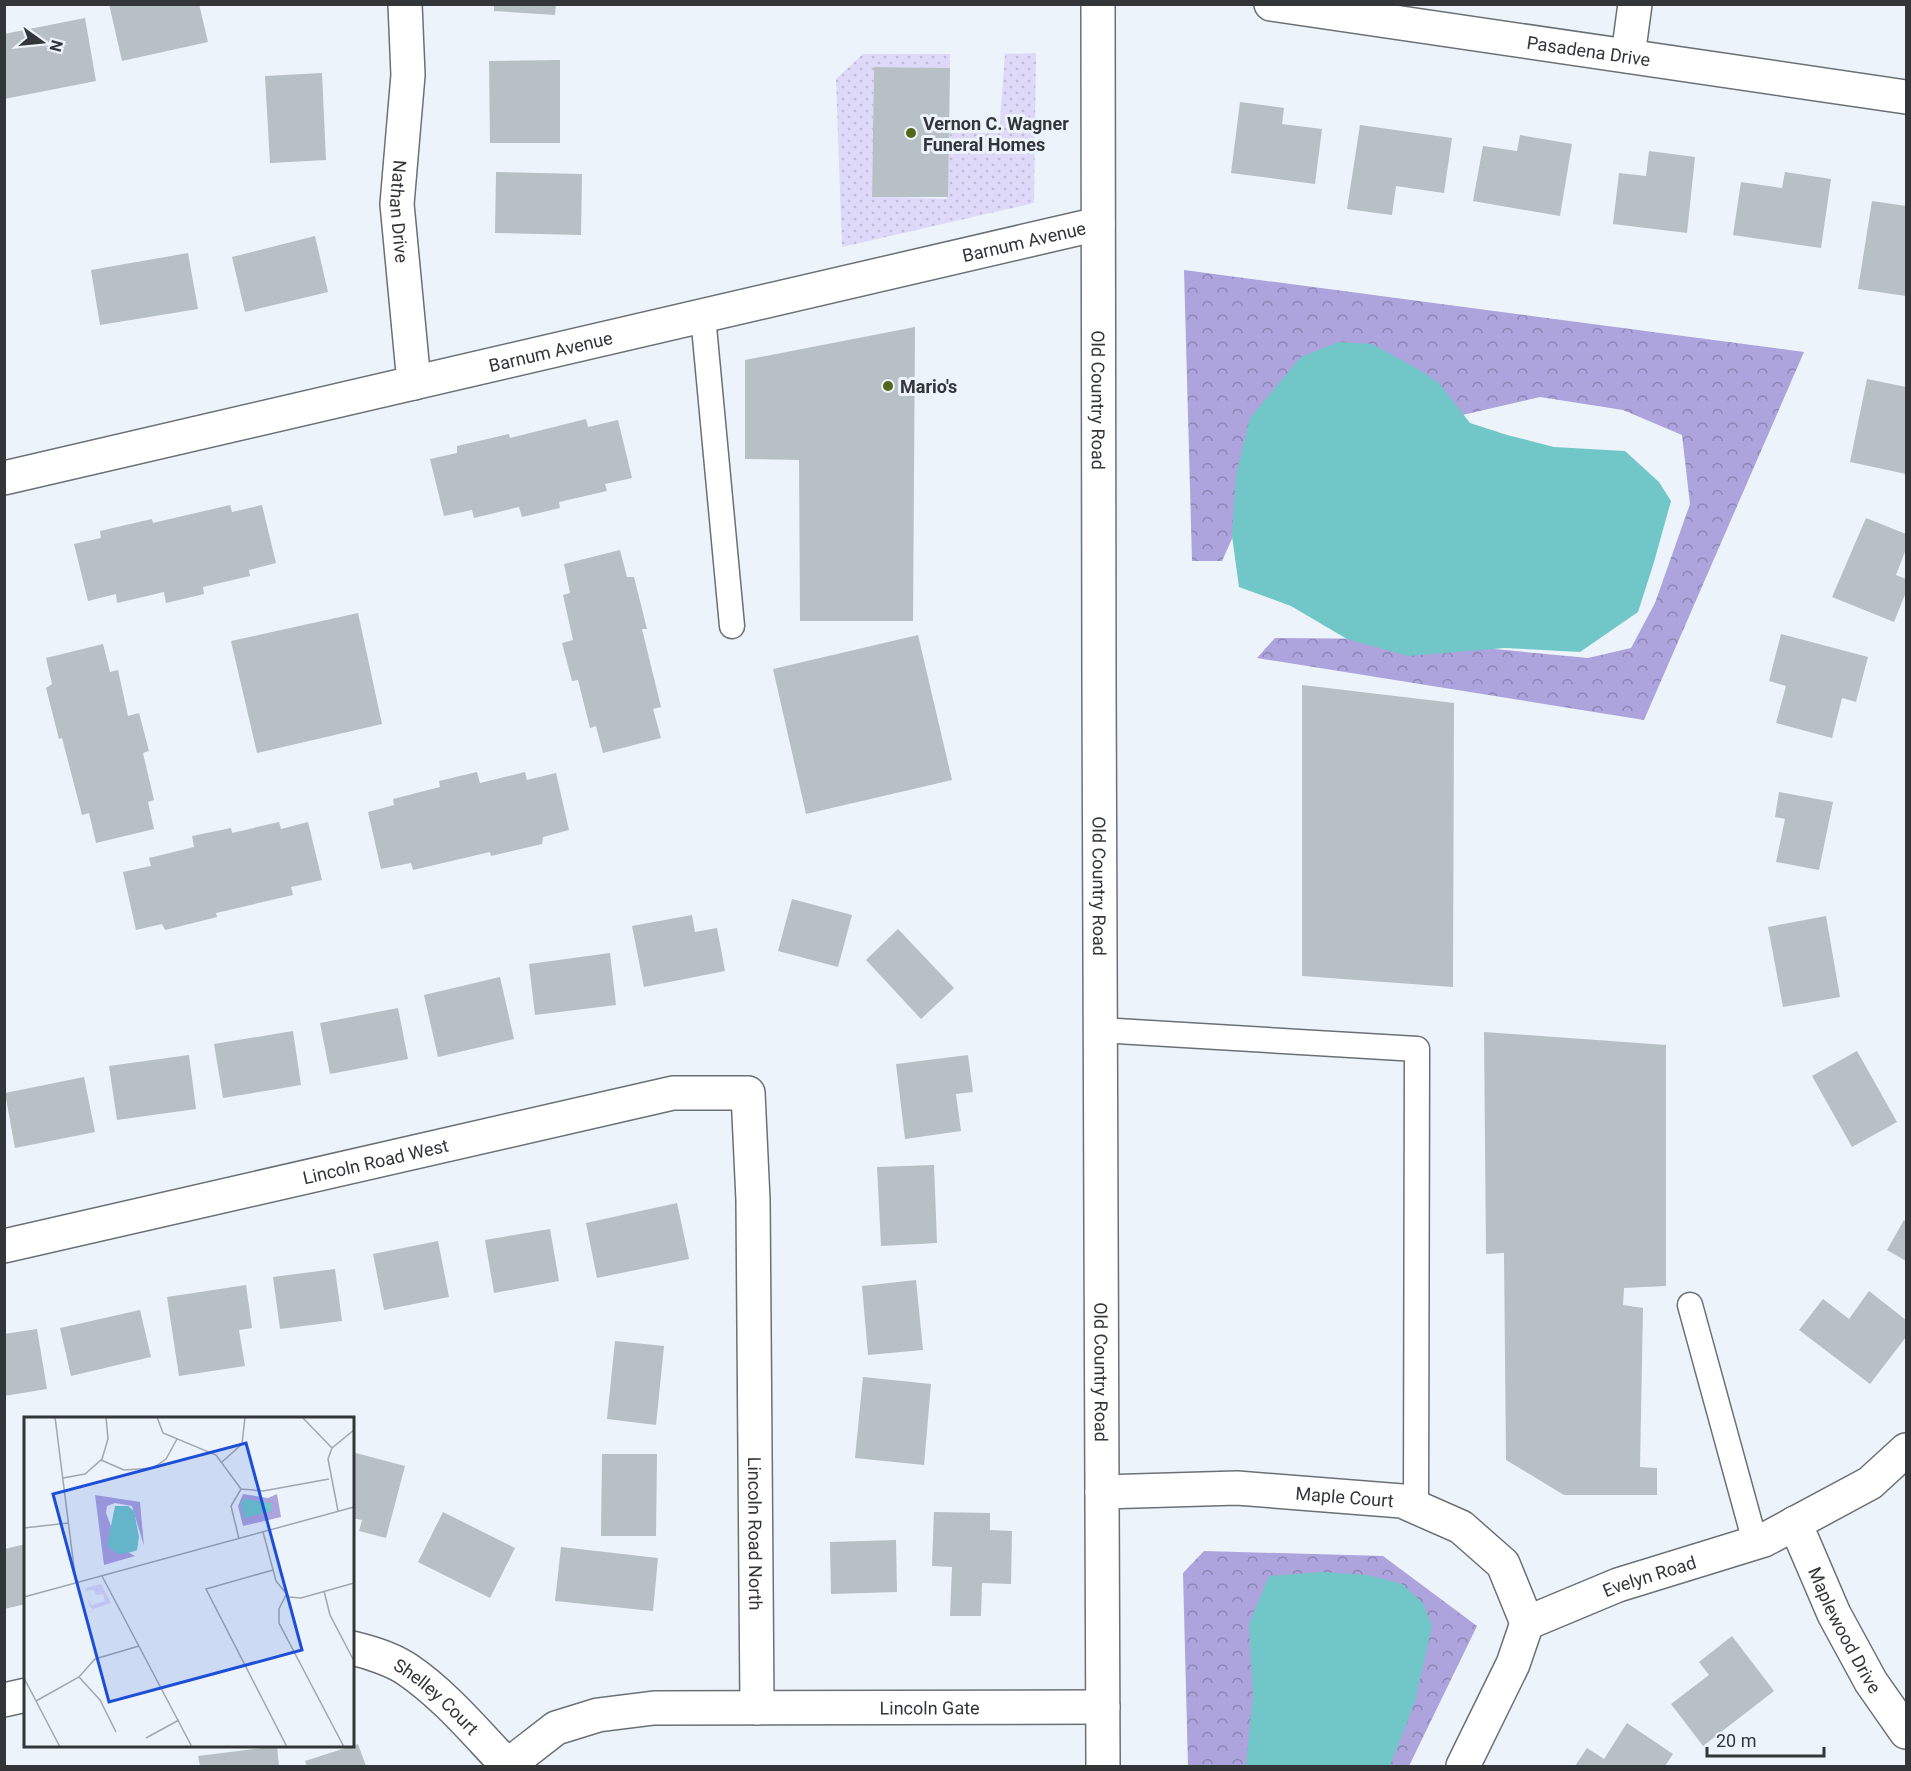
<svg xmlns="http://www.w3.org/2000/svg" width="1911" height="1771" font-family="Roboto,sans-serif">
<style>
.grass{fill:url(#grass-dots)}
.forest{fill:url(#forest-crowns)}
.water{fill:#71c7c8}
.building{fill:#b7c0c4}
.lines{fill:none;stroke-linecap:round;stroke-linejoin:round}
.lane-casing{stroke:#6a7176;stroke-width:27}
.street-casing{stroke:#6a7176;stroke-width:36}
.primary-casing{stroke:#6a7176;stroke-width:36}
.lane{stroke:#fff;stroke-width:24}
.street{stroke:#fff;stroke-width:33}
.primary{stroke:#fff;stroke-width:33}
.poi-dot{fill:#516818;stroke:#ecf3fa;stroke-width:2}
.labels{text-anchor:middle;dominant-baseline:central;stroke-width:6;stroke-linejoin:round;paint-order:stroke}
.street-label{font-size:18px;fill:#333639;stroke:#ecf3fa}
.poi-label{font-size:18px;font-weight:bold;fill:#333639;stroke:#ecf3fa;text-anchor:start}
.inset-road{fill:none;stroke:#a2a7ad;stroke-width:1.5}
.view{fill:#1d4ed8;fill-opacity:0.15;stroke:#1d4ed8;stroke-width:3}
.inset-edge{fill:none;stroke:#333639;stroke-width:3}
</style>
<defs>
<pattern id="grass-dots" width="8" height="8" patternUnits="userSpaceOnUse" patternTransform="scale(1.5)"><rect width="8" height="8" fill="#ded9f8"/><path d="M2 2h.1M6 6h.1" fill="none" stroke="#bfbbd5" stroke-width="1.8" stroke-linecap="round"/></pattern>
<pattern id="forest-crowns" width="20" height="18" patternUnits="userSpaceOnUse" patternTransform="scale(1.5)"><rect width="20" height="18" fill="#ada3dd"/><path d="M2 6a3 3 0 1 1 6 0M12 15a3 3 0 1 1 6 0" fill="none" stroke="#8d86b4"/></pattern>
</defs>
<rect width="100%" height="100%" fill="#ecf3fa"/>
<!-- grass -->
<path class="grass" d="M1036,53L1034,203L842,247L836,79L863,54H950V68L874,67L872,196L947,199L949,132L999,133L1005,54Z"/>
<!-- forest -->
<g class="forest">
<path d="M1184,270L1804,352L1644,720L1257,658L1275,638L1389,639L1588,658L1631,648L1655,603L1690,504L1682,435L1623,410L1540,397L1428,423L1253,492L1222,561H1192Z"/>
<path d="M1204,1551L1383,1556L1477,1626L1409,1766H1188L1183,1573Z"/>
</g>
<!-- water -->
<g class="water">
<path d="M1338,342L1372,344L1416,368L1439,383L1470,423L1507,435L1554,447L1625,451L1659,482L1671,501L1654,562L1638,612L1580,652L1505,648L1408,656L1347,639L1291,606L1239,587L1232,536L1236,475L1250,418L1301,357Z"/>
<path d="M1322,1572L1368,1575L1402,1584L1423,1603L1432,1626L1415,1701L1390,1766H1246L1253,1695L1249,1624L1269,1576Z"/>
</g>
<!-- building -->
<g class="building">
<path d="M109,4H199L208,42L122,61Z"/>
<path d="M494,4H556L555,15L494,11Z"/>
<path d="M85,18L96,81L4,99V34Z"/>
<path d="M560,60V143H490L489,61Z"/>
<path d="M874,67L950,68L948,197H872Z"/>
<path d="M322,73L326,160L270,163L265,76Z"/>
<path d="M1240,102L1284,108L1282,124L1322,129L1315,184L1231,173Z"/>
<path d="M1360,125L1452,138L1444,193L1396,186L1392,215L1347,209Z"/>
<path d="M1520,135L1572,144L1560,216L1473,201L1483,146L1517,151Z"/>
<path d="M1649,151L1695,157L1687,233L1613,224L1619,173L1646,176Z"/>
<path d="M496,172L582,174L581,235L495,233Z"/>
<path d="M1785,172L1831,179L1821,248L1733,235L1741,182L1782,188Z"/>
<path d="M1872,201L1906,206V296L1858,289Z"/>
<path d="M315,236L328,292L245,312L232,257Z"/>
<path d="M188,253L198,309L100,325L91,270Z"/>
<path d="M915,327L913,621H800L799,460L745,459V360Z"/>
<path d="M1867,379L1906,387V474L1850,462Z"/>
<path d="M586,419L588,427L618,420L632,478L605,484L607,491L559,502L560,508L522,517L519,507L474,518L472,510L444,516L430,459L457,453V446L509,434L510,438Z"/>
<path d="M230,505L232,512L262,505L276,563L249,570L250,576L203,587L204,594L166,603L164,592L117,603L116,594L88,601L74,544L101,538L100,531L152,519L153,523Z"/>
<path d="M1866,518L1906,534V549L1896,575L1906,579V592L1894,622L1832,597Z"/>
<path d="M620,550L627,577H634L647,629H642L661,707L653,709L661,738L603,753L596,726L590,728L578,680L572,681L562,643L573,640L563,595L570,593L564,564Z"/>
<path d="M358,613L382,724L257,753L231,641Z"/>
<path d="M1781,634L1868,657L1856,702L1842,698L1832,738L1776,723L1786,686L1769,681Z"/>
<path d="M918,635L952,780L806,814L773,669Z"/>
<path d="M103,644L110,672L118,670L128,716L139,713L149,751L143,753L154,800L148,802L154,829L96,843L89,813L82,815L62,738L59,739L46,688L52,684L46,658Z"/>
<path d="M1302,685L1454,703L1453,987L1302,976Z"/>
<path d="M477,772L480,783L525,772L527,780L556,773L569,830L543,837L542,844L491,856L490,852L413,870L411,863L381,869L368,812L394,805L393,799L440,787L439,781Z"/>
<path d="M1779,792L1833,802L1819,870L1776,862L1785,819L1775,817Z"/>
<path d="M279,822L281,829L308,822L322,880L291,887L293,895L216,913L217,917L165,930L162,924L136,930L123,872L151,866L149,858L194,847L192,836L231,828L232,833Z"/>
<path d="M792,899L852,915L838,967L778,951Z"/>
<path d="M692,915L695,932L717,928L725,971L644,987L632,926Z"/>
<path d="M1826,916L1840,997L1783,1007L1768,927Z"/>
<path d="M898,929L954,988L921,1019L866,960Z"/>
<path d="M610,953L616,1005L535,1015L529,964Z"/>
<path d="M500,977L514,1039L438,1057L424,995Z"/>
<path d="M398,1008L408,1059L330,1074L320,1023Z"/>
<path d="M293,1031L301,1085L223,1098L214,1044Z"/>
<path d="M1484,1032L1666,1045V1286L1624,1288L1623,1305L1643,1308L1640,1467L1657,1468V1495H1564L1506,1460L1504,1253L1486,1254Z"/>
<path d="M1857,1051L1897,1122L1852,1147L1812,1076Z"/>
<path d="M189,1055L196,1109L117,1120L109,1066Z"/>
<path d="M968,1055L973,1092L956,1094L961,1131L905,1139L896,1064Z"/>
<path d="M84,1077L95,1132L15,1148L5,1093Z"/>
<path d="M934,1165L937,1243L881,1246L877,1167Z"/>
<path d="M677,1203L689,1259L597,1278L586,1223Z"/>
<path d="M1904,1220L1906,1222V1261L1887,1250Z"/>
<path d="M550,1229L559,1281L494,1293L485,1240Z"/>
<path d="M438,1241L449,1297L384,1310L373,1254Z"/>
<path d="M335,1269L342,1321L280,1329L273,1277Z"/>
<path d="M916,1280L923,1350L868,1355L862,1286Z"/>
<path d="M246,1285L252,1328L239,1330L245,1366L179,1376L167,1297Z"/>
<path d="M1869,1291L1906,1320V1337L1870,1384L1799,1330L1823,1299L1849,1319Z"/>
<path d="M140,1310L151,1357L71,1376L60,1328Z"/>
<path d="M37,1329L47,1389L4,1396V1334Z"/>
<path d="M615,1341L664,1346L656,1425L607,1419Z"/>
<path d="M863,1377L931,1384L924,1465L855,1458Z"/>
<path d="M352,1452L405,1466L386,1538L359,1531L362,1520L352,1518Z"/>
<path d="M602,1454H657L656,1536H601Z"/>
<path d="M443,1512L515,1548L490,1598L418,1562Z"/>
<path d="M934,1512L990,1513V1530L1012,1531L1011,1584L982,1583L981,1616H950L952,1567L932,1566Z"/>
<path d="M896,1540L897,1592L831,1594L830,1542Z"/>
<path d="M26,1544V1604L4,1609V1549Z"/>
<path d="M561,1547L658,1558L653,1611L555,1601Z"/>
<path d="M1732,1636L1774,1691L1703,1746L1671,1704L1709,1675L1699,1662Z"/>
<path d="M1627,1723L1673,1754L1665,1766H1575L1587,1748L1604,1759Z"/>
<path d="M358,1744L366,1766H307L305,1761Z"/>
<path d="M277,1746L279,1766H200L198,1756Z"/>
</g>
<g class="lines">
<defs>
<g id="lane">
<path d="M703,316L732,626"/>
<path d="M1100,1030L1417,1049L1416,1507"/>
<path d="M1690,1305L1755,1542"/>
</g>
<g id="street">
<path id="s1" d="M405,4L408,75L397,204L414,383"/>
<path id="s2" d="M1271,4L1906,97"/>
<path d="M1628,56L1635,4"/>
<path id="s3" d="M4,478L1098,224"/>
<path id="s4" d="M4,1246L673,1093H748L753,1200L757,1708"/>
<path id="s5" d="M1102,1492L1237,1488L1402,1501L1461,1527L1503,1564L1527,1623"/>
<path id="s6" d="M1795,1523L1834,1614L1871,1682L1906,1732"/>
<path id="s7" d="M352,1648C369,1652 394,1660 408,1670C446,1696 476,1733 508,1766"/>
<path d="M4,1700L26,1695"/>
<path id="s8" d="M507,1766L556,1728L598,1715L654,1708L1103,1707"/>
<path id="s9" d="M1463,1766L1513,1664L1527,1623L1618,1585L1764,1540L1870,1483L1906,1450"/>
</g>
<g id="primary">
<path id="s10" d="M1098,4L1099,682L1103,1766"/>
</g>
</defs>
<!-- lane casing -->
<use href="#lane" class="lane-casing"/>
<!-- street casing -->
<use href="#street" class="street-casing"/>
<!-- primary casing -->
<use href="#primary" class="primary-casing"/>
<!-- lane -->
<use href="#lane" class="lane"/>
<!-- street -->
<use href="#street" class="street"/>
<!-- primary -->
<use href="#primary" class="primary"/>
</g>
<!-- markers -->
<g class="poi-dot">
<circle cx="911" cy="133" r="6"/>
<circle cx="888" cy="386" r="6"/>
</g>
<g class="labels">
<!-- street labels -->
<g class="street-label">
<text stroke="none"><textPath href="#s2" startOffset="321">Pasadena Drive</textPath></text>
<text stroke="none"><textPath href="#s1" startOffset="208">Nathan Drive</textPath></text>
<text stroke="none"><textPath href="#s3" startOffset="1047">Barnum Avenue</textPath></text>
<text stroke="none"><textPath href="#s3" startOffset="561">Barnum Avenue</textPath></text>
<text stroke="none"><textPath href="#s10" startOffset="396">Old Country Road</textPath></text>
<text stroke="none"><textPath href="#s10" startOffset="882">Old Country Road</textPath></text>
<text stroke="none"><textPath href="#s4" startOffset="381">Lincoln Road West</textPath></text>
<text stroke="none"><textPath href="#s10" startOffset="1368">Old Country Road</textPath></text>
<text stroke="none"><textPath href="#s5" startOffset="243">Maple Court</textPath></text>
<text stroke="none"><textPath href="#s4" startOffset="1202">Lincoln Road North</textPath></text>
<text stroke="none"><textPath href="#s9" startOffset="288">Evelyn Road</textPath></text>
<text stroke="none"><textPath href="#s6" startOffset="118">Maplewood Drive</textPath></text>
<text stroke="none"><textPath href="#s7" startOffset="99">Shelley Court</textPath></text>
<text stroke="none"><textPath href="#s8" startOffset="438">Lincoln Gate</textPath></text>
</g>
<!-- poi labels -->
<g class="poi-label">
<text x="923" y="123">Vernon C. Wagner<tspan x="923" dy="21">Funeral Homes</tspan></text>
<text x="900" y="386">Mario's</text>
</g>
</g>
<!-- overview -->
<g transform="translate(24 1417)">
<rect width="330" height="330" fill="#ecf3fa"/>
<path d="M77,167L87,186L69,192L66,190L63,180L67,188L81,184L79,177L72,178L70,173L62,174L61,171Z" fill="#ded9f8"/>
<path d="M219,77L244,81L253,77L257,100L219,109L214,89ZM71,78L116,85L120,129L108,89L91,86L83,89L82,96L90,117L102,134L111,139L80,148Z" fill="#ada3dd"/>
<path d="M220,82L247,86L248,94L220,101L217,86ZM91,89H104L110,94L115,120L113,133L108,135L94,137L83,129Z" fill="#71c7c8"/>
<path class="inset-road" d="M31,0L52,166M133,0L139,16L192,38L217,72L239,74L305,62M278,0L308,31M77,43L100,53L129,51L142,42L153,22M198,45L218,27L221,0M39,61L61,57L78,42L84,22L82,0M314,94L304,42L308,31L330,13M0,111L44,106M239,115L252,164L265,180L277,181L330,166M215,122L207,89L217,72M249,153L182,172L263,330M78,159L168,330M300,174L306,198L330,244M262,178L255,192V206L320,330M0,180L330,90M55,260L76,283L92,315M0,261L36,330M12,284L55,260L71,242L115,229M122,321L155,303"/>
<path class="view" d="M222,26L278,233L85,285L29,77Z"/>
<rect width="330" height="330" class="inset-edge"/>
</g>
<!-- border -->
<rect width="1911" height="1771" fill="none" stroke="#333639" stroke-width="12"/>
<!-- north arrow -->
<g transform="translate(42 42) rotate(105)" stroke="#ecf3fa" stroke-width="4.5" paint-order="stroke">
<path d="M0-4.5L10 22L0 15L-10 22Z" fill="#333639"/>
<text y="-9" font-size="16" font-weight="bold" text-anchor="middle" fill="#333639">N</text>
</g>
<!-- scale -->
<path d="M1707 1747v9h117v-9" fill="none" stroke="#333639" stroke-width="3"/>
<text x="1716" y="1747" font-size="18" fill="#333639" stroke="#ecf3fa" stroke-width="4.5" paint-order="stroke">20 m</text>
</svg>
